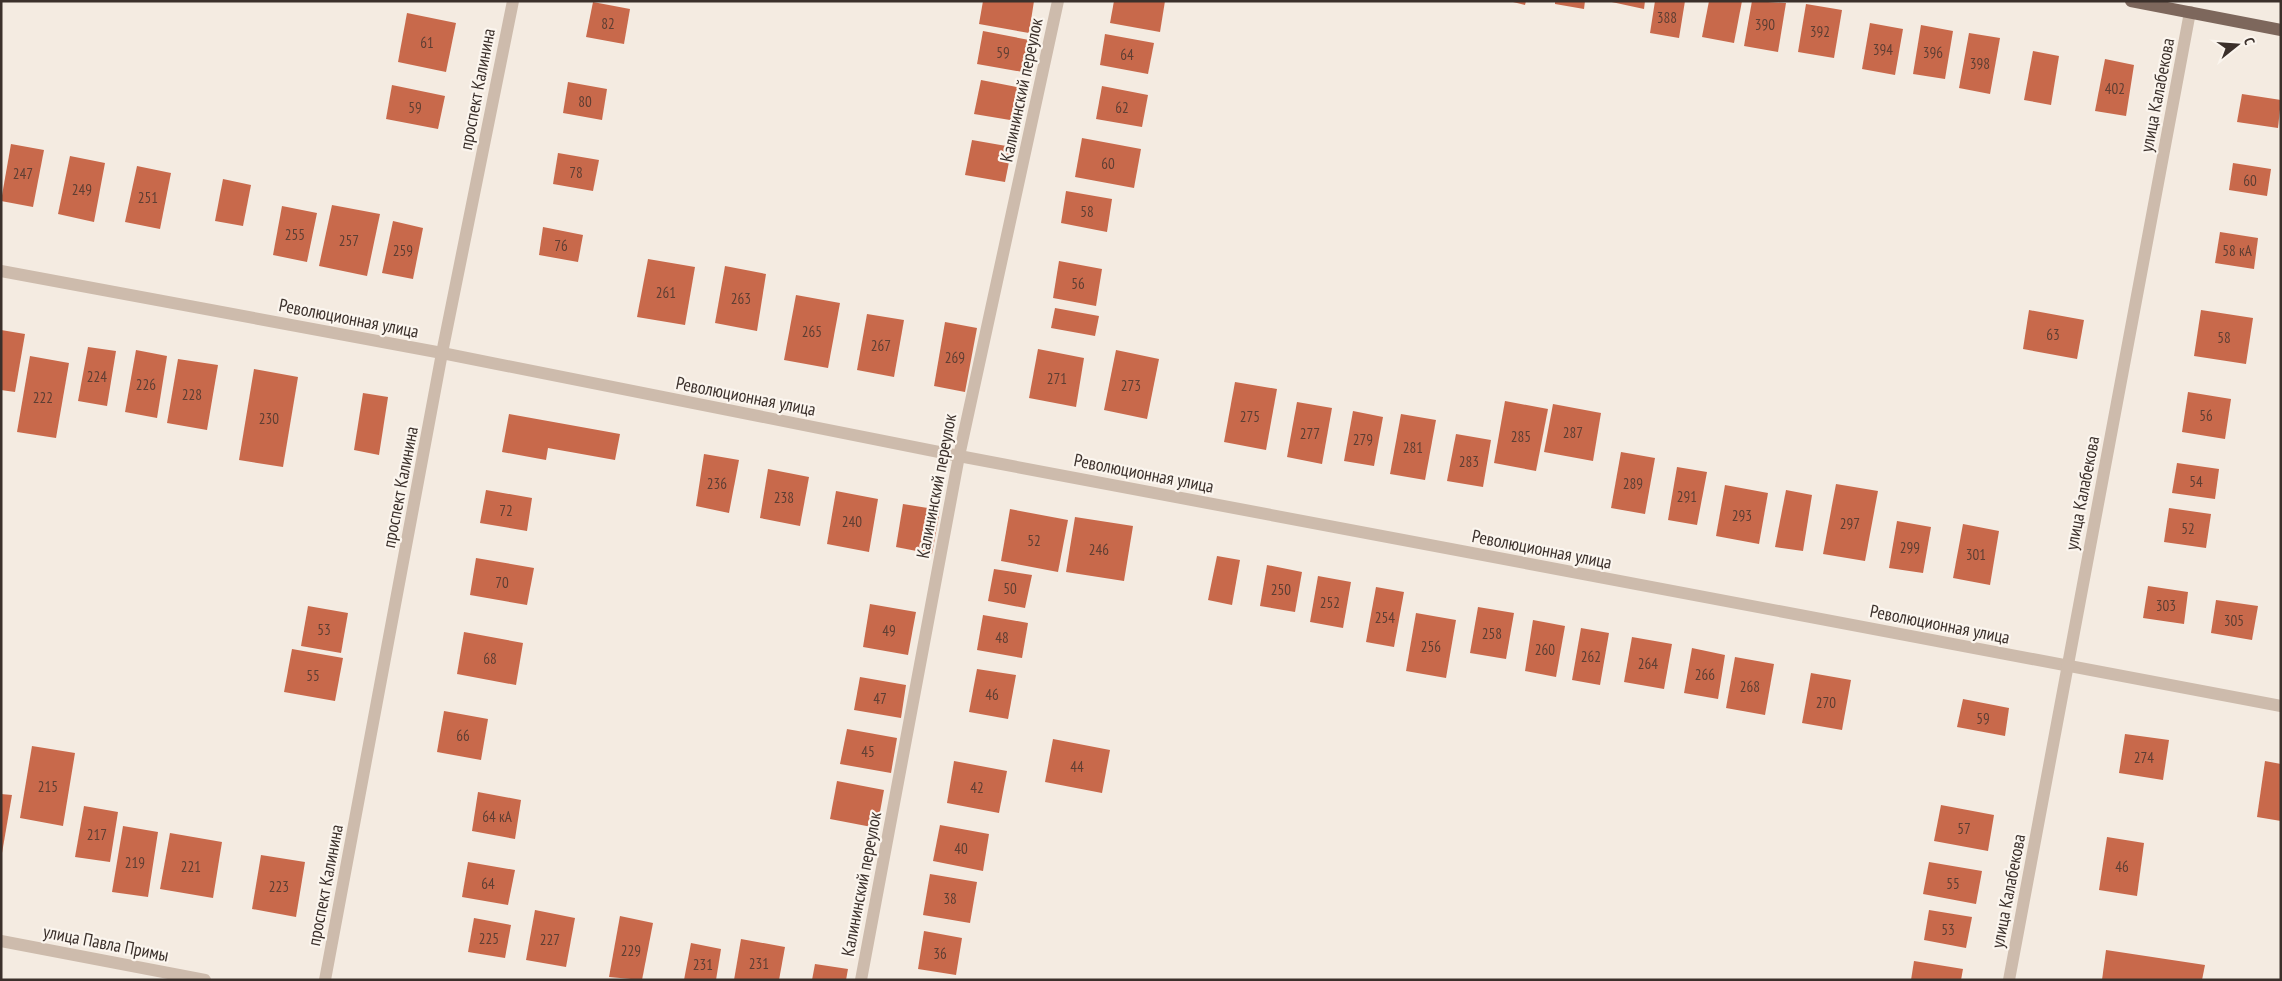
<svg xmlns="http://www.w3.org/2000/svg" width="2282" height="981" font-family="'PT Sans Narrow',sans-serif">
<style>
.building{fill:#c8694b}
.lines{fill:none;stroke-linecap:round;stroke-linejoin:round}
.minor{stroke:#cdbbac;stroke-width:12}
.major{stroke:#7d675c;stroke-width:12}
.labels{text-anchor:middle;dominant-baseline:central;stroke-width:4.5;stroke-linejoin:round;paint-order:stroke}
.number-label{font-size:15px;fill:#5e3e33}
.street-label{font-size:18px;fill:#3b302b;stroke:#fbf5ee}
</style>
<rect width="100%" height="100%" fill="#f4ebe1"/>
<!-- building -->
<g class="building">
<path d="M983,1H1034L1029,33L979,24Z"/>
<path d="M1114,1H1165L1160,32L1110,23Z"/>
<path d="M1509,1H1526L1525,5Z"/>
<path d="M1555,1H1585L1584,9L1555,4Z"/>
<path d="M1607,1H1645L1644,9Z"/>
<path d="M1655,1H1685L1679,38L1650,33Z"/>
<path d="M1709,1H1742L1734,43L1702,37Z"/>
<path d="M1752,1L1786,3L1778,52L1744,46Z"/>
<path d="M593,2L630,9L624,44L586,37Z"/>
<path d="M1806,4L1842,10L1834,58L1798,52Z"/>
<path d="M407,13L456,23L446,72L398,62Z"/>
<path d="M1870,23L1903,29L1895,75L1862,69Z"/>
<path d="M1921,25L1953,31L1945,79L1913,74Z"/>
<path d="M983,31L1029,40L1023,72L977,64Z"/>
<path d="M1969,33L2000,38L1990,94L1959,88Z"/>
<path d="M1105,34L1154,43L1148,74L1100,65Z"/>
<path d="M2033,51L2059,56L2051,105L2024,100Z"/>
<path d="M2105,59L2134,65L2126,116L2095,111Z"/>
<path d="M981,80L1022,88L1016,121L974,114Z"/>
<path d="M568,82L607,89L602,120L563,113Z"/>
<path d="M392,85L445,96L438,129L386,119Z"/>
<path d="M1102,86L1148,95L1142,127L1096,119Z"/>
<path d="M2242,94L2281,100L2278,128L2237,122Z"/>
<path d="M1082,138L1141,149L1134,188L1075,177Z"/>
<path d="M972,140L1012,147L1005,182L965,175Z"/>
<path d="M11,144L44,150L33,207L1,201Z"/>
<path d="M558,153L599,160L593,191L553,184Z"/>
<path d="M70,156L105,163L94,222L58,214Z"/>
<path d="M2233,163L2271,169L2267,196L2229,190Z"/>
<path d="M137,166L171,173L160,229L125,222Z"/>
<path d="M223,179L251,185L243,226L215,221Z"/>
<path d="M1066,191L1112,199L1107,232L1061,223Z"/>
<path d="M332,205L380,214L367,276L319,266Z"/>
<path d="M282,206L317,213L307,262L273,255Z"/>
<path d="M393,221L423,228L413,279L382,273Z"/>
<path d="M543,227L583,235L578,262L539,255Z"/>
<path d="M2220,232L2258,238L2254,269L2215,263Z"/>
<path d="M648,259L695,267L685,325L637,317Z"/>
<path d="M1059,261L1102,269L1096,306L1053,298Z"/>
<path d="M725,266L766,274L757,331L715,323Z"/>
<path d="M796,295L840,303L828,368L784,360Z"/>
<path d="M1055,308L1099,316L1095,336L1051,328Z"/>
<path d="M2029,310L2084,320L2077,359L2023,349Z"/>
<path d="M2201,310L2253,318L2246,364L2194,356Z"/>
<path d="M867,314L904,320L894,377L857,370Z"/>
<path d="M945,322L977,328L965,392L934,386Z"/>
<path d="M1,330L25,334L15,392L1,390Z"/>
<path d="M88,347L116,351L107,406L78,401Z"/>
<path d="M1038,349L1084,358L1076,407L1029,398Z"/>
<path d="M136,350L167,356L157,418L125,412Z"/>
<path d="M1116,350L1159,359L1147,419L1104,410Z"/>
<path d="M30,356L69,363L56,438L17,432Z"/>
<path d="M178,359L218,365L207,430L167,423Z"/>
<path d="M254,369L298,377L283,467L239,460Z"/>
<path d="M1235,382L1277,389L1266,450L1224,442Z"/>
<path d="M2188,392L2231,399L2225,439L2182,432Z"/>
<path d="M363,393L388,397L379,455L354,450Z"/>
<path d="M1505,401L1548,409L1536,471L1494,463Z"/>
<path d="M1297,402L1332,408L1322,464L1287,457Z"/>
<path d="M1553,404L1601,413L1593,461L1544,452Z"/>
<path d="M1353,411L1383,417L1374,466L1344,461Z"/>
<path d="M509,414L620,434L615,460L548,448L546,460L502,452Z"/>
<path d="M1401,414L1436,420L1425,480L1390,474Z"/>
<path d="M1456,434L1491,440L1483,487L1447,481Z"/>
<path d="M1621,452L1655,458L1645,514L1611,508Z"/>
<path d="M704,454L739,460L729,513L696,506Z"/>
<path d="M2177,463L2219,469L2215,499L2172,493Z"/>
<path d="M1677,467L1707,472L1697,525L1668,520Z"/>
<path d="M768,469L809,477L800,526L760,518Z"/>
<path d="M1836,484L1878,491L1865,561L1823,554Z"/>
<path d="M1725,485L1768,493L1759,544L1716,536Z"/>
<path d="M486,490L532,498L527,531L480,523Z"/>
<path d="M1786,490L1812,495L1803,551L1775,547Z"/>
<path d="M836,491L878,499L869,552L827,544Z"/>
<path d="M903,504L940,510L932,554L896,547Z"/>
<path d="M2169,508L2211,514L2206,548L2164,542Z"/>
<path d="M1010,509L1068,520L1058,572L1001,561Z"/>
<path d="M1075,517L1133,526L1124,581L1066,572Z"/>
<path d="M1897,521L1931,527L1923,573L1889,568Z"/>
<path d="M1963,524L1999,531L1990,585L1953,578Z"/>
<path d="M1217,556L1240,560L1232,605L1208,600Z"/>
<path d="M476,558L534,568L527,605L470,595Z"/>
<path d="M1267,565L1302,572L1295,612L1260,606Z"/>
<path d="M994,569L1032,575L1025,608L988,601Z"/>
<path d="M1318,576L1351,582L1343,628L1310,622Z"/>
<path d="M2148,586L2188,592L2184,624L2143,618Z"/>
<path d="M1376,587L1404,592L1394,647L1366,642Z"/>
<path d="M2216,600L2258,606L2252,640L2211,633Z"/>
<path d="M870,604L916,612L908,655L863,647Z"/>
<path d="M308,606L348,613L341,653L301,646Z"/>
<path d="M1478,607L1514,613L1506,659L1470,653Z"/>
<path d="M1416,613L1456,620L1446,678L1406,671Z"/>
<path d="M983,615L1028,623L1022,658L977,650Z"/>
<path d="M1533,620L1565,626L1556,677L1525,671Z"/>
<path d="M1581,628L1609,633L1600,685L1572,680Z"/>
<path d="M464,632L523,643L516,685L457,674Z"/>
<path d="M1632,637L1672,644L1664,689L1624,682Z"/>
<path d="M1692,648L1725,655L1718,699L1684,693Z"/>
<path d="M292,649L343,658L335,701L284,692Z"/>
<path d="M1735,657L1774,664L1765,715L1726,708Z"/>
<path d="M977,669L1016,675L1008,719L969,712Z"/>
<path d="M1811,673L1851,680L1842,730L1802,723Z"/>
<path d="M860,677L906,685L901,718L854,710Z"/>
<path d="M1963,699L2009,708L2005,736L1957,727Z"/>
<path d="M444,711L488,719L481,760L437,752Z"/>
<path d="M847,729L897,738L891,773L840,764Z"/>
<path d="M2125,734L2169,740L2163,780L2119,773Z"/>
<path d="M1053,739L1110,750L1102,793L1045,782Z"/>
<path d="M32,746L75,753L63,826L20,818Z"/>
<path d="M954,761L1007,771L999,813L947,803Z"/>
<path d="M2265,761L2281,764V821L2257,817Z"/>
<path d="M837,781L884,790L877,828L830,819Z"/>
<path d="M478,792L521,800L515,839L472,831Z"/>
<path d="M1,794L12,795L2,853H1Z"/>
<path d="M1941,805L1994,815L1988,851L1934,841Z"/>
<path d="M84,806L118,812L110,862L75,857Z"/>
<path d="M940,825L989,834L983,871L933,861Z"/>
<path d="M123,826L158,832L148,897L112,892Z"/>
<path d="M170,833L222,842L213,898L160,889Z"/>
<path d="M2107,837L2144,843L2137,896L2099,890Z"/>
<path d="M261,855L305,862L296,917L252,909Z"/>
<path d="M468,862L515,870L508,905L462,897Z"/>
<path d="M1929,862L1982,871L1976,904L1923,894Z"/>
<path d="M930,874L977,882L970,923L923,915Z"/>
<path d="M535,910L575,918L566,967L526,960Z"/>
<path d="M1929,910L1972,917L1966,948L1924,940Z"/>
<path d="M620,916L653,923L642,980L609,977Z"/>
<path d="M474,918L511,925L505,958L468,952Z"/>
<path d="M924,931L962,938L956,975L918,969Z"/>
<path d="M741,939L785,947L779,980H734Z"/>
<path d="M691,943L721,949L716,980H684Z"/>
<path d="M2106,950L2205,965L2202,980H2102Z"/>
<path d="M1914,961L1963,969L1961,980H1911Z"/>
<path d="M815,964L848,969L846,980H812Z"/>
</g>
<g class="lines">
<!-- minor -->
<g class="minor">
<path d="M1,271L442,353L959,456L2281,706"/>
<path d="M1,941L205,980"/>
<path d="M325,980L442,353L513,1"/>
<path d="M861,980L959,456L1058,1"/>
<path d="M2009,980L2190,12"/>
</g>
<!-- major -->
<path class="major" d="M2131,1L2281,30"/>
</g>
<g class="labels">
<!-- number labels -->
<g class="number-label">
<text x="1667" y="17">388</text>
<text x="608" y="23">82</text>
<text x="1765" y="24">390</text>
<text x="1820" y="31">392</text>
<text x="427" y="42">61</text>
<text x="1883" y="49">394</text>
<text x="1003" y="52">59</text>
<text x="1933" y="52">396</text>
<text x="1127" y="54">64</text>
<text x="1980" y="63">398</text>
<text x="2115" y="88">402</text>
<text x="585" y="101">80</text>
<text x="415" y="107">59</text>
<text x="1122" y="107">62</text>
<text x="1108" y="163">60</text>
<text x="576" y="172">78</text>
<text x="23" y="173">247</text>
<text x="2250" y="180">60</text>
<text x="82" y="189">249</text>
<text x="148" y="197">251</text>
<text x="1087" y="211">58</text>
<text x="295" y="234">255</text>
<text x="349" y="240">257</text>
<text x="561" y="245">76</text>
<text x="403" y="250">259</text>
<text x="2237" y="250">58 кА</text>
<text x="1078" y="283">56</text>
<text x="666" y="292">261</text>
<text x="741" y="298">263</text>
<text x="812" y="331">265</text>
<text x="2053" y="334">63</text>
<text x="2224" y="337">58</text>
<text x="881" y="345">267</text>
<text x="955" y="357">269</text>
<text x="97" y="376">224</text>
<text x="1057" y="378">271</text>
<text x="146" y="384">226</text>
<text x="1131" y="385">273</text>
<text x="192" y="394">228</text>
<text x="43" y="397">222</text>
<text x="2206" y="415">56</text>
<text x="1250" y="416">275</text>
<text x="269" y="418">230</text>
<text x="1573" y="432">287</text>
<text x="1310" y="433">277</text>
<text x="1521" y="436">285</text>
<text x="1363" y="439">279</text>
<text x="1413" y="447">281</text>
<text x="1469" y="461">283</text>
<text x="2196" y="481">54</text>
<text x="717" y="483">236</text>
<text x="1633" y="483">289</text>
<text x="1687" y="496">291</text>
<text x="784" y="497">238</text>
<text x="506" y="510">72</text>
<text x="1742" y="515">293</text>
<text x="852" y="521">240</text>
<text x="1850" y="523">297</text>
<text x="2188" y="528">52</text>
<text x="1034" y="540">52</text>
<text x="1910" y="547">299</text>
<text x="1099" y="549">246</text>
<text x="1976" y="554">301</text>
<text x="502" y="582">70</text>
<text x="1010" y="588">50</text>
<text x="1281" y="589">250</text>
<text x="1330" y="602">252</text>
<text x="2166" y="605">303</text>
<text x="1385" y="617">254</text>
<text x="2234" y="620">305</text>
<text x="324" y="629">53</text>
<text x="889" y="630">49</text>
<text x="1492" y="633">258</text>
<text x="1002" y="637">48</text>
<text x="1431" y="646">256</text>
<text x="1545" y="649">260</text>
<text x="1591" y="656">262</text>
<text x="490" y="658">68</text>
<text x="1648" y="663">264</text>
<text x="1705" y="674">266</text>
<text x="313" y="675">55</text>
<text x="1750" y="686">268</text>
<text x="992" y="694">46</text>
<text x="880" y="698">47</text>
<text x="1826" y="702">270</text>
<text x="1983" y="718">59</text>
<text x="463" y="735">66</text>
<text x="868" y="751">45</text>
<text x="2144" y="757">274</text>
<text x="1077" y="766">44</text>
<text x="48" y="786">215</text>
<text x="977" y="787">42</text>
<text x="497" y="816">64 кА</text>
<text x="1964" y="828">57</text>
<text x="97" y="834">217</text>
<text x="961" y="848">40</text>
<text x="135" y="862">219</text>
<text x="191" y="866">221</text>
<text x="2122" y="866">46</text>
<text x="488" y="883">64</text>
<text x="1953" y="883">55</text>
<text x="279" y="886">223</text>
<text x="950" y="898">38</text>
<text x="1948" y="929">53</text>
<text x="489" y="938">225</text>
<text x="550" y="939">227</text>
<text x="631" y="950">229</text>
<text x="940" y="953">36</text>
<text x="759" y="963">231</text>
<text x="703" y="964">231</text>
</g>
<!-- street labels -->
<g class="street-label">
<text transform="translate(477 89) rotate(-79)">проспект Калинина</text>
<text transform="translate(1021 90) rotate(-78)">Калининский переулок</text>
<text transform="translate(2157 95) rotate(-79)">улица Калабекова</text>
<text transform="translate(349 318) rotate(11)">Революционная улица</text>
<text transform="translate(746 396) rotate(11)">Революционная улица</text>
<text transform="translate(1144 473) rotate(11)">Революционная улица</text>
<text transform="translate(936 486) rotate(-79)">Калининский переулок</text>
<text transform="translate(400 487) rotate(-79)">проспект Калинина</text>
<text transform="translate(2082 493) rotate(-79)">улица Калабекова</text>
<text transform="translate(1542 549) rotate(11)">Революционная улица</text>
<text transform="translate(1940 624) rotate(11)">Революционная улица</text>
<text transform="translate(861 884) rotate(-79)">Калининский переулок</text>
<text transform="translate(325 885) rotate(-79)">проспект Калинина</text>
<text transform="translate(2008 891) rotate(-79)">улица Калабекова</text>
<text transform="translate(106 943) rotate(11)">улица Павла Примы</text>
</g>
</g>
<!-- border -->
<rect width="2282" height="981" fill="none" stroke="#3b302b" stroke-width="5"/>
<!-- north arrow -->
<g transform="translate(2237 45) rotate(73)" stroke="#fbf5ee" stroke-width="4" paint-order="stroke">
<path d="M0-4L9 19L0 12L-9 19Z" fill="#3b302b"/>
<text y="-8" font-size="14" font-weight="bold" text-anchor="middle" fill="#3b302b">С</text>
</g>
</svg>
